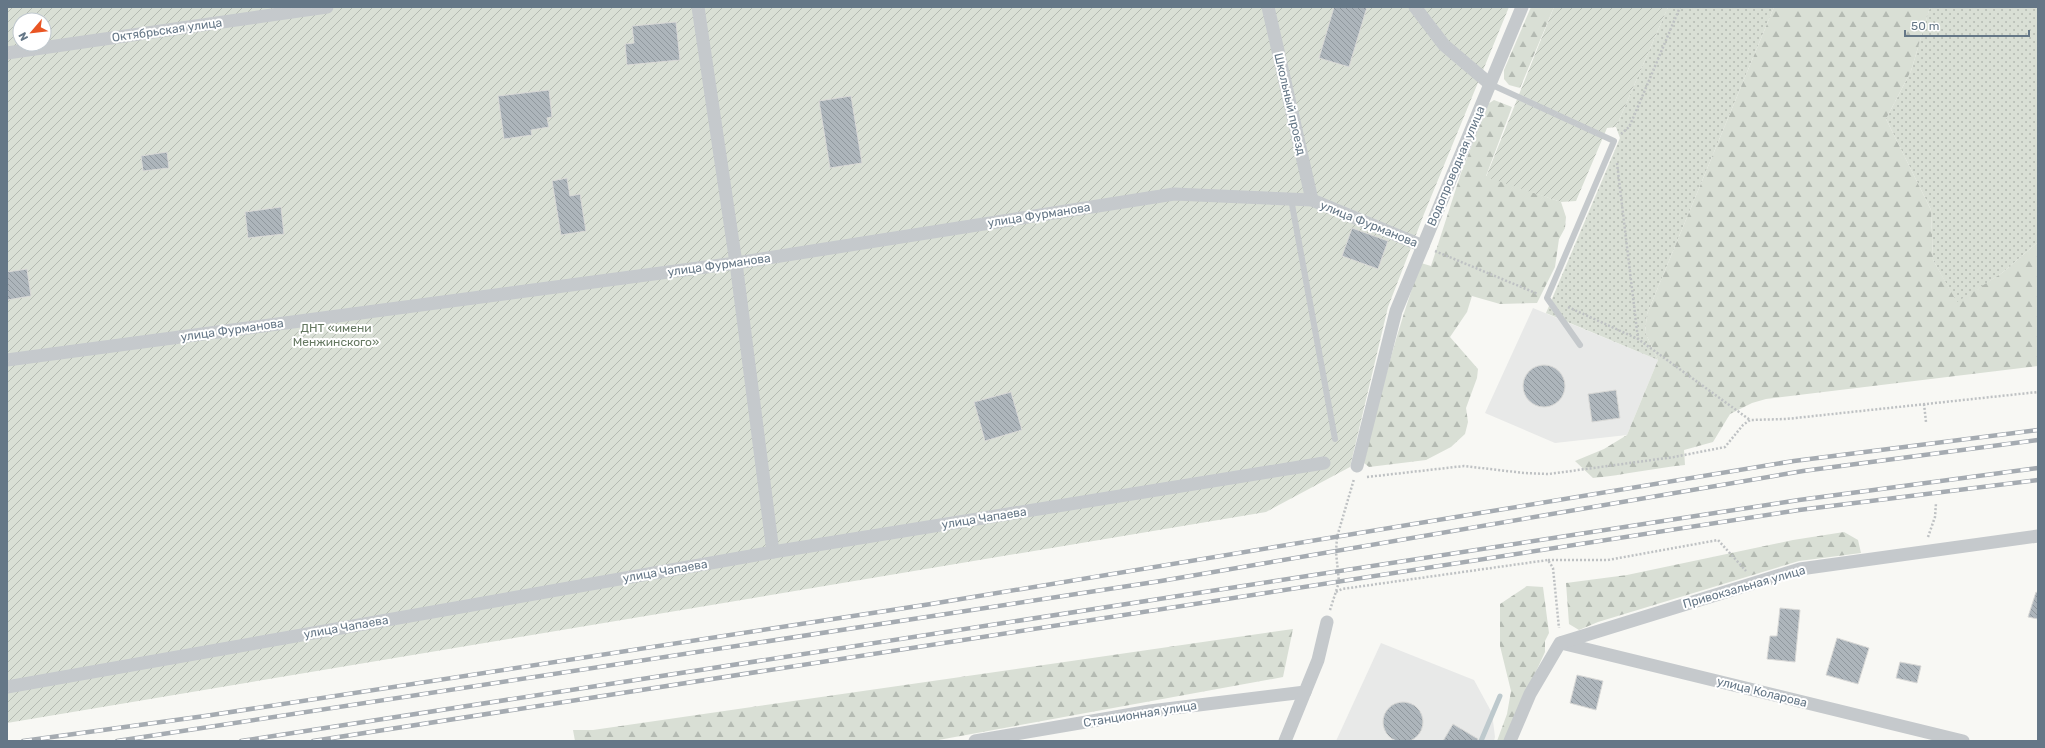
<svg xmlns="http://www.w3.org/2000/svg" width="2045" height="748" font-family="Rubik,sans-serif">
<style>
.built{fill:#e8e9e8}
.grass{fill:url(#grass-dots)}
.forest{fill:url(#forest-firs)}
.garden{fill:url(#garden-furrows);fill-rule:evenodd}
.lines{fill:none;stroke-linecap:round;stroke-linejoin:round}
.stream{stroke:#bdc9cd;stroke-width:5}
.building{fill:url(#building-back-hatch);stroke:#d9d9d7}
.path{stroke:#bec1c3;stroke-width:2.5;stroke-dasharray:2 2;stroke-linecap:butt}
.service{stroke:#c5c9cc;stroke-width:6}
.minor{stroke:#c5c9cc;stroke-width:13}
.rail-casing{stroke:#a5abb1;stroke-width:4.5}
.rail{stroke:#fff;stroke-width:3;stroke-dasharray:9;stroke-linecap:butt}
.labels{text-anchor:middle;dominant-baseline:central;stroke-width:4;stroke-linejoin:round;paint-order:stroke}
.street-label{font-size:12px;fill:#657787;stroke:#fff}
.park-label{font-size:12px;fill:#657861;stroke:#fff}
</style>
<defs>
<pattern id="grass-dots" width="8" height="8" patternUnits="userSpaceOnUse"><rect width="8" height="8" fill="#d9dfd5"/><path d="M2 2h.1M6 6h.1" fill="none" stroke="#b4bab2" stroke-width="1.8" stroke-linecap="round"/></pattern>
<pattern id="forest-firs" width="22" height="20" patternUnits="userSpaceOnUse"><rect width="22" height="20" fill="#d9dfd5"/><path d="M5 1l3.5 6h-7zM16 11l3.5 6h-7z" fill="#b4bab2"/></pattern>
<pattern id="garden-furrows" width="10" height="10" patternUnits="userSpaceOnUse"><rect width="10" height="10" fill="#d9dfd5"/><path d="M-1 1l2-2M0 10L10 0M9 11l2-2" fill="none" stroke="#b4bab2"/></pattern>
<pattern id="building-back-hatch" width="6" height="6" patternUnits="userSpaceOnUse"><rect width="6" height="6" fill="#adb5bb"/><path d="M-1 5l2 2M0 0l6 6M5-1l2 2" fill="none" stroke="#90989e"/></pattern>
</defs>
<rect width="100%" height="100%" fill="#f8f8f4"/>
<!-- built -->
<g class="built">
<path d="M1533,308L1658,360L1627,435L1555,443L1485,413Z"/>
<path d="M1381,643L1474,680L1492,713L1495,737L1494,741H1336Z"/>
</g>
<!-- grass -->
<g class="grass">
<path d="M1668,7H1774L1647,314L1645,332L1658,360L1546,313L1620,138L1616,127Z"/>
<path d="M1930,7H2038V242L2002,273L1957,303L1933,260L1931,210L1886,119L1911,71Z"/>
</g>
<!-- forest -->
<g class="forest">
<path d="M1531,7H1554L1520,88L1509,85L1504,79V70Z"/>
<path d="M1774,7H1930L1911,71L1886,119L1931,210L1933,260L1957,302L2002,273L2038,242V366L1766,399L1752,403L1730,414L1713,442L1684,450L1685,465C1654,468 1624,475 1593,478L1575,461L1604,449L1627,435L1658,360L1645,332L1647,314Z"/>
<path d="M1494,100L1512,107L1486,176L1561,202L1566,217L1565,228L1559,239L1555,267L1537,303L1500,304L1472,296L1467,312L1450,337L1478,369L1477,378L1466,408L1468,422L1465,434L1451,447L1426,460L1369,467L1364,463C1380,395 1397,329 1421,263L1431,266L1461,173L1488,104Z"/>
<path d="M1844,532L1858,540L1861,553L1799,561L1598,622L1579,630L1569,624L1566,583L1627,575L1793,540Z"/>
<path d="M1527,586L1543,587L1549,633L1545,641V652L1504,741H1497L1507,714L1511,691L1500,646V604Z"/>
<path d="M1293,629L1283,677L933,741H575L573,730H593Z"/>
</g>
<!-- garden -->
<g class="garden">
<path d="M7,7H1509L1424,214L1388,307L1350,467L1266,512L7,723ZM20,20H44V44H20Z"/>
<path d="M1554,7H1668L1616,127L1607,128L1576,201L1561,202L1486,177Z"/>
</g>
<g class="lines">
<!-- stream -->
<path class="stream" d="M1481,741L1500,696"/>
</g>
<!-- building -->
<g class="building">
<path d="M1334,7H1367L1349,67L1319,58Z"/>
<path d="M676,22L680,60L627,65L625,44L634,43L632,26Z"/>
<path d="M549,90L552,117L547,118L549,127L531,130L532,135L504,139L498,96Z"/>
<path d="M851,96L862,163L830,168L819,101Z"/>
<path d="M167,152L169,168L143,171L141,156Z"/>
<path d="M567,178L570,196L580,194L586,231L561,235L552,181Z"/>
<path d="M281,207L284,234L248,238L245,212Z"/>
<path d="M1352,228L1388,241L1378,269L1342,256Z"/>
<path d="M27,269L31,296L7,300V272Z"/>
<circle cx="1544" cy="386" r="21"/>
<path d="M1616,390L1620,418L1592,422L1588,394Z"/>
<path d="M1011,392L1022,430L985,441L974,402Z"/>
<path d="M2036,592L2038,593V619L2028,617Z"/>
<path d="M1780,608L1800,610L1795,662L1767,659L1770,636H1777Z"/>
<path d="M1837,638L1869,648L1858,684L1826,675Z"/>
<path d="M1900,662L1921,666L1917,683L1896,678Z"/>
<path d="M1577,675L1603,681L1596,710L1570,703Z"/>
<circle cx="1403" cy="722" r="20"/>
<path d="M1453,724L1478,739L1477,741H1443Z"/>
</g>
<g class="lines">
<!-- path -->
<g class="path">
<path d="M1621,134L1629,127L1634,116L1680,7"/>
<path d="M1617,163L1638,339"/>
<path d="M1435,251L1538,294"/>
<path d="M1568,307L1638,339L1750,420"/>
<path d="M1924,404L1926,422"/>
<path d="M1367,477L1464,466L1524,473L1549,474L1674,457L1725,447L1743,425L1750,420L1786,419L2038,392"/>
<path d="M1928,537L1935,517L1936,503"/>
<path d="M1548,560H1608L1718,540L1746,571"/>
<path d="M1336,592L1342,589L1548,560L1553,568L1559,628"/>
<path d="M1330,610L1339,582L1336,552L1337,537L1354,479"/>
</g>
<!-- service -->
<g class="service">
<path d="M1490,84L1614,141L1547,298L1580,345"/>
<path d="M1291,199L1335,439"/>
</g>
<!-- minor -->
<g class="minor">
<path d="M698,7L736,263L773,552"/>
<path d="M1268,7L1312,200"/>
<path d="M1415,7L1444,45L1490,84"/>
<path d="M7,53L327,7"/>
<path d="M7,360L736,263L1174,194L1312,200L1423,246"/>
<path d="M1357,466L1396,311L1522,7"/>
<path d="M1561,643L1963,741"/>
<path d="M7,687L773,552L1324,463"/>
<path d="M975,741L1150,711L1305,692"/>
<path d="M1285,741L1318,660L1327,622"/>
<path d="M1510,741L1530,694L1560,643L1800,569L2038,536"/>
</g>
<defs>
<g id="rail">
<path d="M23,741L205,716L931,604L1794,461L2038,430"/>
<path d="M117,741L1161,581L1803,471L2038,440"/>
<path d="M241,741L1799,500L2038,468"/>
<path d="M313,741L1799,510L2038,480"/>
</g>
</defs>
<!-- rail casing -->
<use href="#rail" class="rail-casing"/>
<!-- rail -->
<use href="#rail" class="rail"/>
</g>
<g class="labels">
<!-- street labels -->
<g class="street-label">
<text transform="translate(167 30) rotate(-8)">Октябрьская улица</text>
<text transform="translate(1290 104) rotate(77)">Школьный проезд</text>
<text transform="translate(1456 166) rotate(-67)">Водопроводная улица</text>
<text transform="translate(1039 215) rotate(-9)">улица Фурманова</text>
<text transform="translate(1369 224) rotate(22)">улица Фурманова</text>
<text transform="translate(719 265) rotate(-8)">улица Фурманова</text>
<text transform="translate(232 330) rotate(-8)">улица Фурманова</text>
<text transform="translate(984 518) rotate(-9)">улица Чапаева</text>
<text transform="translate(665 571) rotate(-10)">улица Чапаева</text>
<text transform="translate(1744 587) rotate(-16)">Привокзальная улица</text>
<text transform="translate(346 627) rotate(-10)">улица Чапаева</text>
<text transform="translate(1762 692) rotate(14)">улица Коларова</text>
<text transform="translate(1140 714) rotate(-9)">Станционная улица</text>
</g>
<!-- park labels -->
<g class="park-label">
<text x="336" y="328">ДНТ «имени<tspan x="336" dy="14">Менжинского»</tspan></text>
</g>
</g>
<!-- border -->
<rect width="2045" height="748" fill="none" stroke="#657787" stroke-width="16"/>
<!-- north arrow -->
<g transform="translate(32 32) rotate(242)"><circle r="19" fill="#ffffff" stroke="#c1c9cf"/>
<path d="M0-3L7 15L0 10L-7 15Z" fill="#e95523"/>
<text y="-6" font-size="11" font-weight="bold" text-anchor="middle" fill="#657787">N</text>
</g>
<!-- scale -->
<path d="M1905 30v6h124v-6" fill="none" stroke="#657787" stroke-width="2"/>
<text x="1911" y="30" font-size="12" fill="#657787" stroke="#ffffff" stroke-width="3" paint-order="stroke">50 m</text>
</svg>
